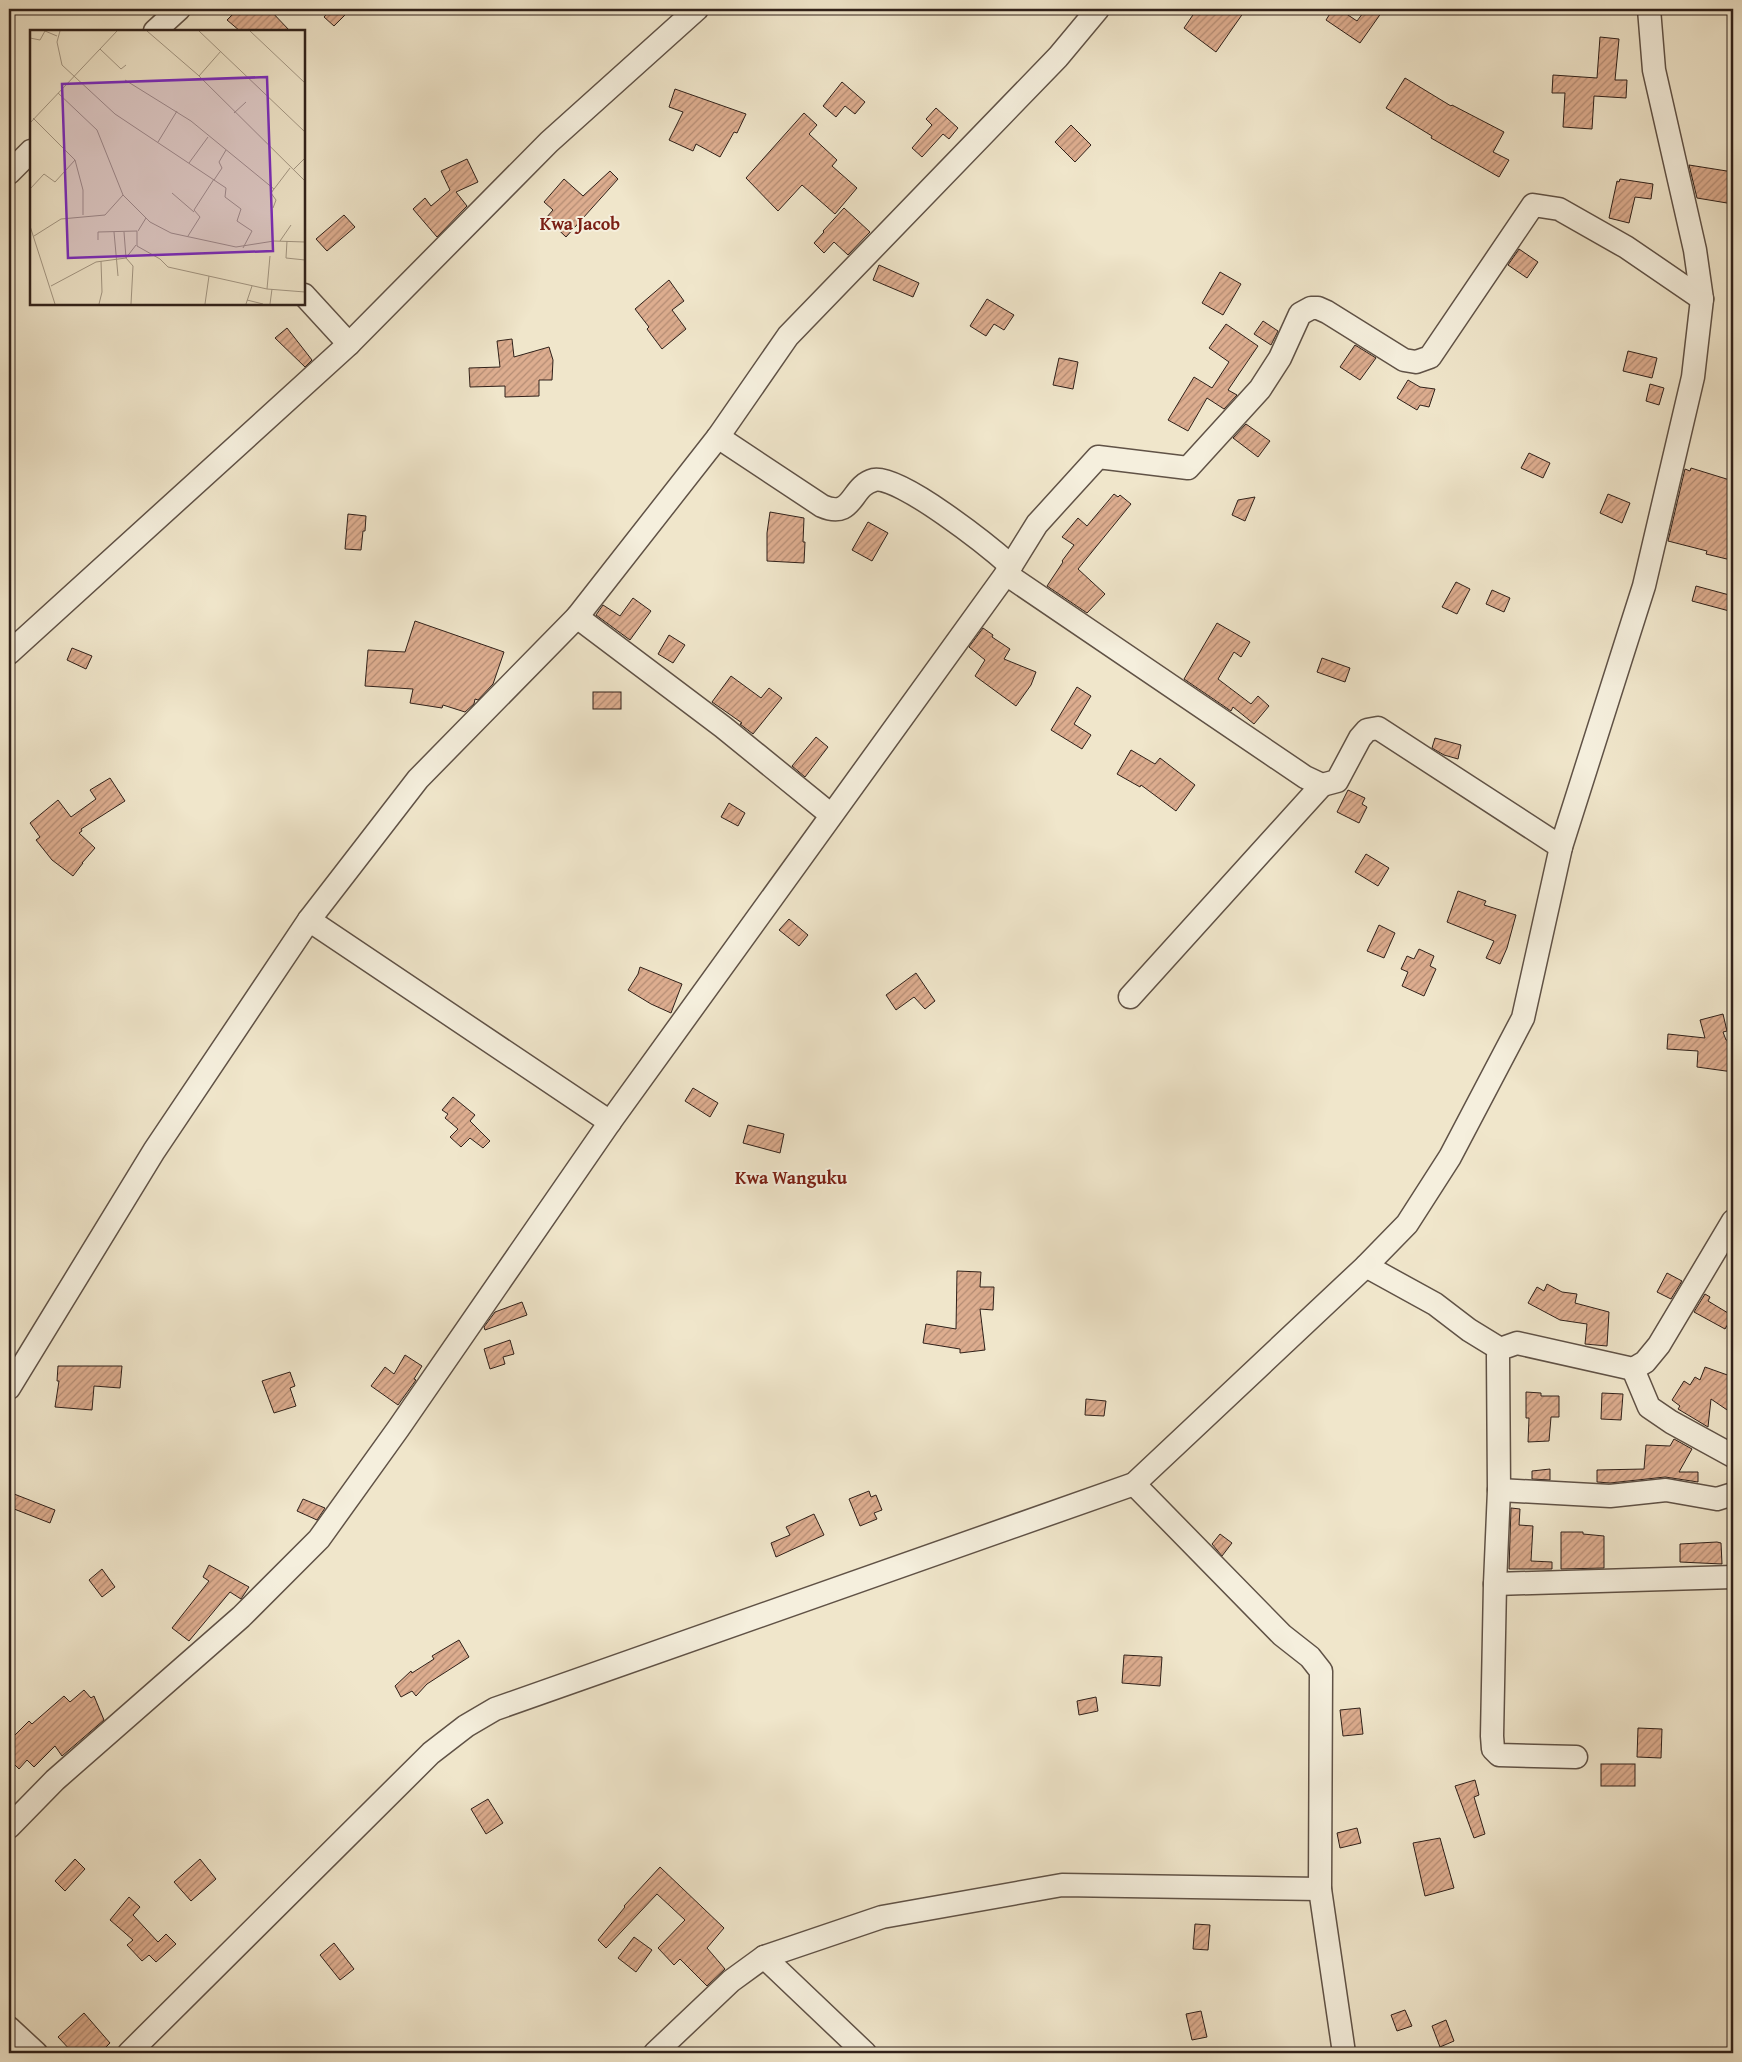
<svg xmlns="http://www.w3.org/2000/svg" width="1742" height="2062" font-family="'Gentium Book Plus',serif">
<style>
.building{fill:url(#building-hatch);stroke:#30211a}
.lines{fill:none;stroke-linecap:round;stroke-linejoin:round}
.minor-casing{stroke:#605246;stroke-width:25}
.minor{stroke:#f5efdd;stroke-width:22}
.labels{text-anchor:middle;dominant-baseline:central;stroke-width:4;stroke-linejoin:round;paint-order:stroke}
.quarter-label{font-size:18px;font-weight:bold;fill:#7a1f14;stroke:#f5efdd}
.inset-road{fill:none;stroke:#a39784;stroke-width:1}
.view{fill:#7b2cbf;fill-opacity:0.15;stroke:#7b2cbf;stroke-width:2.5}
.inset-edge{fill:none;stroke:#30211a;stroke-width:2.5}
</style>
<defs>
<pattern id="building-hatch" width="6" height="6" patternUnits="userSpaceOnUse" patternTransform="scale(1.25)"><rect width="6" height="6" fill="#ddad8f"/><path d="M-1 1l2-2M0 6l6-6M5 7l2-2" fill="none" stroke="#b48c74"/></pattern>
</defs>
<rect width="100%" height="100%" fill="#f0e6cb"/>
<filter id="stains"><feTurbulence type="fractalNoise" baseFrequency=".004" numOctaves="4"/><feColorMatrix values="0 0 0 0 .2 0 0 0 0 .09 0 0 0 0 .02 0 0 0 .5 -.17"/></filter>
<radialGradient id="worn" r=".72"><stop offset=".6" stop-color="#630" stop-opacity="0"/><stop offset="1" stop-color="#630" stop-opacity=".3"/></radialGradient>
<!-- building -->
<g class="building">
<path d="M238,9H269L290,31H240L227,20Z"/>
<path d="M331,9H351L334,26L324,17Z"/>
<path d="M1197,9H1246L1216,52L1184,28Z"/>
<path d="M1333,9H1339L1357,21L1366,9H1384L1360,43L1326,20Z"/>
<path d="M1600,37L1619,39L1615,80H1627L1626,98L1594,96L1592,129L1563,127L1565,93H1552L1553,75L1597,78Z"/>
<path d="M1405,78L1451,106L1452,105L1504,132L1493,152L1509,160L1499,177L1431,138L1432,136L1386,108Z"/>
<path d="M842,82L865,102L855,114L845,106L836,117L823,106Z"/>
<path d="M675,89L746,114L737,133L734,132L720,157L696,144L693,151L669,140L683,112L669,107Z"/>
<path d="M936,108L958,128L949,139L943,134L922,157L912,148L932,125L926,119Z"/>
<path d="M804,113L817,125L809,134L837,160L832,166L857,188L835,214L802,185L778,211L746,178Z"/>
<path d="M1071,125L1091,145L1075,162L1055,142Z"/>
<path d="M467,159L478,182L456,192L467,206L437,237L413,209L425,198L431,206L450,190L441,171Z"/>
<path d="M1689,165L1733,172V204L1697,198Z"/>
<path d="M610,171L618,179L566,237L546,218L553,210L544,202L564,179L583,196Z"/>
<path d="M1620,179L1653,184L1651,199L1635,197L1629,223L1609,218L1617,181L1619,182Z"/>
<path d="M844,208L870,232L848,255L834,242L824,253L814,243L824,232L823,231Z"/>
<path d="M344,215L355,227L327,251L316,239Z"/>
<path d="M1519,249L1538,262L1527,278L1508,265Z"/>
<path d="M879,265L919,283L913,297L873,280Z"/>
<path d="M1220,272L1241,284L1223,315L1202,303Z"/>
<path d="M669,280L684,301L672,310L686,329L662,349L647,329L649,327L635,309Z"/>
<path d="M987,299L1014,315L1004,330L994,324L986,336L970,326Z"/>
<path d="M1263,321L1278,331L1271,345L1254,334Z"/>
<path d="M1226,324L1258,346L1228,390L1237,395L1224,409L1207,398L1188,431L1168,420L1194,377L1212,388L1229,362L1209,348Z"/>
<path d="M287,328L312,360L305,367L275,338Z"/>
<path d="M512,339L514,357L549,347L553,360L552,380H539V396L505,397V386L470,387L469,368L500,367L497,341Z"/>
<path d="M1355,345L1376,358L1360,380L1340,367Z"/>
<path d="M1628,351L1657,358L1652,378L1623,371Z"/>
<path d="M1059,358L1078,362L1073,389L1053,385Z"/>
<path d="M1408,380L1420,387L1435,389L1429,407L1420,405L1417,410L1397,398Z"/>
<path d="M1650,384L1664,388L1659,405L1646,401Z"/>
<path d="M1246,424L1270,441L1258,457L1233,438Z"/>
<path d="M1529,453L1550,463L1543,478L1521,468Z"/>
<path d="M1691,468L1733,481V511L1728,531L1733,532L1731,560L1706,554L1707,551L1668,541L1685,469L1690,471Z"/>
<path d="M1114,494L1118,497L1120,495L1131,504L1078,569L1105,594L1087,613L1047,586L1063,562L1062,561L1074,545L1062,537L1078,518L1087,526Z"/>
<path d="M1608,494L1630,503L1622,523L1600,513Z"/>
<path d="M1255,497L1245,521L1232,515L1238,500Z"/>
<path d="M770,512L804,518L803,542H805L804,563L767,561V533Z"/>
<path d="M348,514L366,516L365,531H363L361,550L345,549Z"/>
<path d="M868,522L888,533L872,561L852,550Z"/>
<path d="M1456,582L1470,589L1457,614L1442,607Z"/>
<path d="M1696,586L1733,596V612L1692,601Z"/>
<path d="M1492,590L1510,598L1504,612L1486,604Z"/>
<path d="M633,598L651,611L630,640L596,615L603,605L620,616Z"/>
<path d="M415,621L504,652L493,684L478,700L475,699L474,704L465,712L443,705L442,708L410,703L413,689L365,686L368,650L405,652Z"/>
<path d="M1217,623L1250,642L1241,657L1234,652L1218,679L1251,704L1258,696L1269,706L1254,724L1233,707L1231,711L1184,679Z"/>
<path d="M983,628L993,635L992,637L1010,649L1004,659L1036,672L1031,685L1016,706L975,676L985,660L969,647Z"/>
<path d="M669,635L685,645L673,663L658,654Z"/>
<path d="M72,648L92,656L86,669L67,660Z"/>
<path d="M1322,658L1350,668L1345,682L1317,672Z"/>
<path d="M731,676L761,698L769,688L782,698L753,734L740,724L742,723L712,702Z"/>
<path d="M1077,687L1091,696L1074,724L1091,735L1082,749L1051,730Z"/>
<rect x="593" y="692" width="28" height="17"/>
<path d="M816,737L828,747L805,777L792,766Z"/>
<path d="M1435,738L1461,745L1458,759L1444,755L1432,748Z"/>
<path d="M1131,750L1155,764L1160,758L1195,785L1176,811L1141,785L1140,787L1117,774Z"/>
<path d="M110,778L125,801L81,829L82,831L79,833L95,848L82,863H83L73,876L52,860L36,840L40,837L30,823L58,800L71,817L96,799L90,790Z"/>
<path d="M1348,790L1365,798L1362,804L1367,807L1359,823L1337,812Z"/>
<path d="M729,803L745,813L738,826L721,817Z"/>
<path d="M1366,854L1389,868L1378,886L1355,872Z"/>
<path d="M1458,891L1486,901L1484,905L1516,915L1507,948L1500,964L1486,958L1494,941L1447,922Z"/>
<path d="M789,919L808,935L799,946L779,930Z"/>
<path d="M1379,925L1395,933L1384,958L1367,951Z"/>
<path d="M1419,949L1434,956L1430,966L1436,969L1424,996L1402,986L1408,972L1401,969L1407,956L1414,959Z"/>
<path d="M640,967L682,984L671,1013L651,1004L628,990L638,974Z"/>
<path d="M916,973L935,1001L925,1009L914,997L896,1010L886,995Z"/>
<path d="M1723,1014L1727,1031L1723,1032L1726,1040L1733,1041V1054H1729L1733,1072L1697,1067L1698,1051L1667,1049L1668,1034L1705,1038L1700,1020Z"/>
<path d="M693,1088L718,1103L710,1117L685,1101Z"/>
<path d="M453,1097L475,1115L470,1121L490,1141L483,1148L470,1138L461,1147L450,1137L458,1129L445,1118L448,1114L442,1110Z"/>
<path d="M748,1125L784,1134L780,1153L743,1143Z"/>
<path d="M957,1271L981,1272L980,1287H994L993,1310L980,1309L985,1350L960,1353V1349L923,1343L926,1324L956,1329Z"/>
<path d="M1667,1273L1682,1281L1671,1299L1657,1292Z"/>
<path d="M1547,1284L1562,1292L1577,1294L1575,1303L1609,1312L1607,1346L1585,1344L1587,1324L1560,1320L1528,1303L1537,1287L1544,1291Z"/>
<path d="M1705,1294L1710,1297L1708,1301L1733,1316L1725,1329L1694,1312Z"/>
<path d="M522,1302L527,1315L485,1330L484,1327L495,1312Z"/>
<path d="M510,1340L514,1354L503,1357L505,1364L490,1369L484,1349Z"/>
<path d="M405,1355L422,1366L414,1379L416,1380L398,1405L371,1386L385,1367L394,1374Z"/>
<path d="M58,1366H122L120,1388L94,1386L92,1410L55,1407L59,1381H57Z"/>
<path d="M1705,1367L1733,1377V1414L1711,1399L1708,1427L1678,1409L1680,1406L1672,1400L1684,1381L1690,1385L1695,1377L1700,1380Z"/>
<path d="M290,1372L295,1386L290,1388L296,1406L274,1413L262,1381Z"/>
<path d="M1526,1392L1541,1393V1396H1559V1417H1551L1549,1441L1528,1442L1529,1418H1526Z"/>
<path d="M1602,1393L1623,1394L1621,1420L1601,1419Z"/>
<path d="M1086,1399L1106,1401L1104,1416L1085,1415Z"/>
<path d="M1674,1439L1692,1449L1679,1472H1698V1482L1665,1477L1610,1483L1597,1482V1470L1644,1469L1646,1445L1670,1446Z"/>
<path d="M1550,1469V1480L1532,1479V1471Z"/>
<path d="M869,1491L871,1497L876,1495L882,1510L874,1513L877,1519L860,1526L849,1499Z"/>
<path d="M9,1492L55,1510L50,1523L9,1507Z"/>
<path d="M303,1499L325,1508L317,1520L297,1511Z"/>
<path d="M1511,1508L1520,1509L1519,1525L1533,1526L1531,1561L1552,1562V1569H1509Z"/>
<path d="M814,1514L824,1535L776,1557L771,1543L790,1535L786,1527Z"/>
<path d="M1561,1532H1583V1534L1604,1536V1568L1561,1569Z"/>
<path d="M1220,1534L1232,1543L1222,1556L1212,1544Z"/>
<path d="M1717,1542L1721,1543L1722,1564L1680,1562V1544Z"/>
<path d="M209,1565L249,1587L241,1599L230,1592L189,1641L172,1628L209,1581L203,1577Z"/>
<path d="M102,1569L115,1587L102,1597L89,1580Z"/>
<path d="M459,1640L469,1657L427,1684L416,1696L412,1691L401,1697L395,1686L411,1671L412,1673L434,1659L432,1656Z"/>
<path d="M1124,1655L1162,1657L1160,1686L1122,1683Z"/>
<path d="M84,1690L91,1698L94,1696L104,1720L62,1756L55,1746L34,1767L27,1760L19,1769L9,1759V1741L29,1721L32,1724L64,1696L70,1702Z"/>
<path d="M1096,1697L1098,1711L1079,1715L1077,1701Z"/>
<path d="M1360,1708L1363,1734L1343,1736L1340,1710Z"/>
<path d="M1638,1728L1662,1729L1661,1758L1637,1757Z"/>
<rect x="1601" y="1764" width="34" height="22"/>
<path d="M1475,1780L1479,1795L1474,1797L1485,1834L1474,1838L1455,1786Z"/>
<path d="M488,1799L503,1823L486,1834L471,1809Z"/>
<path d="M1357,1828L1361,1843L1340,1848L1337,1833Z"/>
<path d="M1440,1838L1454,1888L1425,1896L1413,1843Z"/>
<path d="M75,1859L85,1869L65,1891L55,1881Z"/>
<path d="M200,1859L216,1879L191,1901L174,1882Z"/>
<path d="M660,1867L724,1928L707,1948L725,1969L707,1986L680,1959L674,1965L658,1948L685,1920L657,1894L606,1948L598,1940L625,1907L624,1906Z"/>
<path d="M129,1897L140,1907L133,1915L158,1942L166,1934L176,1944L156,1962L149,1955L142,1961L127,1945L133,1940L110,1920Z"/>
<path d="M1195,1924L1210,1925L1208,1950L1193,1949Z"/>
<path d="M634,1937L652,1950L636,1972L618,1958Z"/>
<path d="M334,1943L354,1969L340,1980L320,1955Z"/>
<path d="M1405,2010L1412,2026L1397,2031L1391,2015Z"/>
<path d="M1201,2011L1207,2037L1192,2040L1186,2014Z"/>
<path d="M84,2013L110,2043L100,2053H73L58,2037Z"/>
<path d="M1446,2020L1454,2041L1440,2047L1432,2026Z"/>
</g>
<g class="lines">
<defs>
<g id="minor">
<path d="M155,31L179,9"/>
<path d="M9,173L31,151"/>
<path d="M304,295L349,344"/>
<path d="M718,437L822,506C854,520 850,486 874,480C899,474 991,548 1011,566"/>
<path d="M1006,574L1305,777L1322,785L1337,781L1360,738L1367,730L1378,728L1561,847"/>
<path d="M577,617L723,727L830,814"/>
<path d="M9,653L349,344L549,142L697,9"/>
<path d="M309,920L610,1122"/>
<path d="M1130,997L1322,785"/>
<path d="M1366,1266L1435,1304L1469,1330L1500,1349"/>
<path d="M1633,1369L1649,1407L1671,1422L1733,1456"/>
<path d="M9,1388L154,1151L309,920L418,779L577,617L718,437L788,336L1058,57L1098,9"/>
<path d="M1134,1484L1282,1635L1310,1657L1321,1671L1320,1889L1344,2053"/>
<path d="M1499,1490L1610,1496L1666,1490L1717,1499L1733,1494"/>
<path d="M1495,1584L1733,1577"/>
<path d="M1576,1757L1499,1755L1493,1749L1492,1736L1495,1584L1499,1490L1498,1356L1500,1349L1517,1343L1633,1369L1645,1362L1659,1345L1733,1221"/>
<path d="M9,1827L55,1780L241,1617L319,1539L398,1429L610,1122L1006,574L1037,524L1098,457L1188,468L1260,389L1280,358L1300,314L1311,308H1318L1327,312L1404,360L1416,362L1430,357L1533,205L1559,209L1626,247L1702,299"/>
<path d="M764,1957L865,2053"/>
<path d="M9,2028L36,2053"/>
<path d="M129,2053L431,1753L466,1726L495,1709L1134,1484L1366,1266L1407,1224L1450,1157L1523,1018L1561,847L1644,586L1693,377L1702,299L1695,250L1654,70L1649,9"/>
<path d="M655,2053L731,1981L764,1957L882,1917L1062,1885L1320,1889"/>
</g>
</defs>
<!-- minor casing -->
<use href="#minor" class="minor-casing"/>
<!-- minor -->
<use href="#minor" class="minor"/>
</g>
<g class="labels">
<!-- quarter labels -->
<g class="quarter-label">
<text x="580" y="223">Kwa Jacob</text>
<text x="791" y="1177">Kwa Wanguku</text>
</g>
</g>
<!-- overview -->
<g transform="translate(30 30)">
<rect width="275" height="275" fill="#f0e6cb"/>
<path class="inset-road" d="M30,1L27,12L32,35L85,84L196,158L195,167L211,179L207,191L222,201L213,218M117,1L168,45L275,151M169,1L275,102M220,1L275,53M0,8L10,10L15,1L27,6M70,19L91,39L96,35M169,46L191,21M95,50L161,91L244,159M28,63L67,100L93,165L120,192L141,203L206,217L244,211L275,212M204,83L216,72M3,88L45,130L53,160V185M0,93L87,1M128,112L147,81M159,133L178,107M263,140L275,128M184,150L192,138L189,132L196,120M0,159L14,144L25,152L45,130M142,163L164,182M243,178L246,170L241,163L260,138M0,196L25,274M108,201L116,188M84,202L88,246M94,202L96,228M4,206L31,189L75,185L93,165M158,206L170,187L164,180L184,149M68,210V202L107,201V216L130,229L138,237L237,259L275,262M250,211L261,195M257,211L256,228L275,230M96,228L106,215M21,256L66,232L96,228L103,236L101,274M237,259L240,226M217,270L233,274M69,274L72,262L71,231M175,274L179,246M216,274L222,256M240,274L242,259"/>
<path class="view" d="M237,47L243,221L38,228L32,54Z"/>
<rect width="275" height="275" class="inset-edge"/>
</g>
<!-- margin -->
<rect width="1742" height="2062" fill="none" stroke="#f0e6cb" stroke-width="30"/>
<rect x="10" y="10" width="1722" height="2042" fill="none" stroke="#30211a" stroke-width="2.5"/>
<rect x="15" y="15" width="1712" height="2032" fill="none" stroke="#30211a"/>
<rect width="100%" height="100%" filter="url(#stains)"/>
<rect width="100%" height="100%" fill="url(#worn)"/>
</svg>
